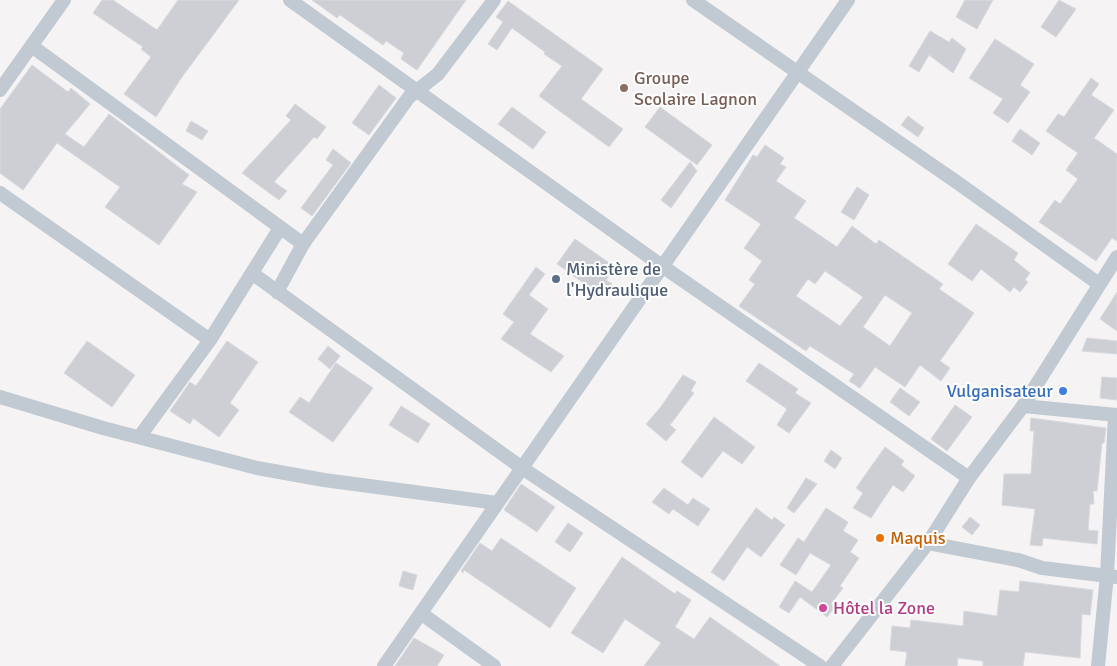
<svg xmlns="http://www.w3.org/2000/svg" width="1117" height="666" font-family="Signika,sans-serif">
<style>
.building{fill:#cdcfd5;stroke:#d7d9de;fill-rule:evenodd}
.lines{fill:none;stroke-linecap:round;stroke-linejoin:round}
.minor{stroke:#c1cad2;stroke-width:14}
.education-dot{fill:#8d6e63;stroke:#fff;stroke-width:2}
.service-dot{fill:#5c6f8a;stroke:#fff;stroke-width:2}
.shop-dot{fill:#3f7fe0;stroke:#fff;stroke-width:2}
.food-dot{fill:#e8710a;stroke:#fff;stroke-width:2}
.hotel-dot{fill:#d1479c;stroke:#fff;stroke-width:2}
.labels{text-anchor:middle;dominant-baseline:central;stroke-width:4;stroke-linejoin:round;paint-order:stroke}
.education-label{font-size:18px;fill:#785e54;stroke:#fff;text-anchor:start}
.service-label{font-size:18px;fill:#4e5e75;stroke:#fff;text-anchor:start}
.shop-label{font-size:18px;fill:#366cbe;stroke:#fff;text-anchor:end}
.food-label{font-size:18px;fill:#c56008;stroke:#fff;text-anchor:start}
.hotel-label{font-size:18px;fill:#b23c85;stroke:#fff;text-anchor:start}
</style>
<rect width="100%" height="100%" fill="#f5f3f3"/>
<!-- building -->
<g class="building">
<path d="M102,0H113L157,30L178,0H239L182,77L156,117L124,94L151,57L141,49L143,47L93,13Z"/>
<path d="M312,0H466L417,70L401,59L404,53L386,41L383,45L340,15L337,18Z"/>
<path d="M965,0H993L977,29L956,17Z"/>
<path d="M1059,0L1076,9L1056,37L1041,27Z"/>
<path d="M508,1L603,69L581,99L623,129L609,147L539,96L562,66L544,54L545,52L512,28L497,50L488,44L503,22L496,17Z"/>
<path d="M930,31L949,42L952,38L966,49L953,73L929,55L919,72L909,66Z"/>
<path d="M995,39L1034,64L1020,85L1030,92L1008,123L993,113L1003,99L969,78Z"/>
<path d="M32,65L68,92L71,88L90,104L65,134L84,147L109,114L189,175L182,184L197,192L159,245L105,207L120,187L57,143L23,190L0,173V109Z"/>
<path d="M1091,78L1099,84L1091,95L1114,110L1094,138L1117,154V241L1112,238L1096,261L1039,222L1055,200L1060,204L1078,179L1066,170L1078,153L1046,131L1058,114L1064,117Z"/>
<path d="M379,85L396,98L369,135L352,123Z"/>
<path d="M295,104L326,127L317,139L314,137L274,182L287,191L279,200L242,173L291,120L286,116Z"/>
<path d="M512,107L546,132L533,149L498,124Z"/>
<path d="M660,107L712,145L697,165L645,127Z"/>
<path d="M908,116L924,128L918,137L901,125Z"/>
<path d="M191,121L208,131L202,140L186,131Z"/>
<path d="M1020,129L1040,143L1032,155L1012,141Z"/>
<path d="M765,145L784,158L780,164L786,167L776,181L806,201L794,218L837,247L852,226L876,244L879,240L943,284L939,289L974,313L940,361L950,368L941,381L920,365L905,387L875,367L860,388L849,381L854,374L810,346L806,351L739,306L755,284L749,280L762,261L744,248L761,224L725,200L753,155L757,157ZM825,271L863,297L840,326L796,296L808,279L815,284ZM885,295L912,313L890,346L863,327Z"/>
<path d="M333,149L351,163L312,216L301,208L333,165L326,160Z"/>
<path d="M690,162L697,171L671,208L661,200Z"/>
<path d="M857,187L869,195L854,220L841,212Z"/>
<path d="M976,224L1018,253L1014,260L1030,273L1025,280L1028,282L1020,292L1014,287L1010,292L981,269L972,281L948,264Z"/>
<path d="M575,239L615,267L606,280L612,284L603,297L557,264Z"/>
<path d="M536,267L545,274L529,295L548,309L530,334L564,356L551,372L501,339L514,322L503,314Z"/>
<path d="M1117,292V331L1100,319Z"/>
<path d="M1087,338L1117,341V354L1082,351Z"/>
<path d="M87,341L135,375L112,407L64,373Z"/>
<path d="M227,341L258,362L230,403L239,410L219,437L193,418L190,424L170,411L190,382L196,386Z"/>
<path d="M328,346L340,356L330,369L318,359Z"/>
<path d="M336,363L373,388L333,442L289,412L300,397L309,403Z"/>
<path d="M759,363L798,389L795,393L811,403L789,433L777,425L787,409L746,381Z"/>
<path d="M683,375L696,382L691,391L694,393L670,425L676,430L666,441L646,424L660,408Z"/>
<path d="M1102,377L1117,378V400L1100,398Z"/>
<path d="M900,388L920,402L909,416L890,402Z"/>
<path d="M955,405L972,417L947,451L931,439Z"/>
<path d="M401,406L430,424L418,443L389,425Z"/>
<path d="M714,417L755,447L742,464L723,451L702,478L681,462Z"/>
<path d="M1031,418L1106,428L1104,443H1102L1097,491H1093L1094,504H1090L1088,530L1098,531L1097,544L1043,538L1042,546L1030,545L1035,509L1002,505L1004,474H1031L1034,431H1030Z"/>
<path d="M885,447L904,461L901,465L915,476L903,492L893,485L871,518L853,508L863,493L856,488Z"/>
<path d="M831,450L842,458L835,469L824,461Z"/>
<path d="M806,478L817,484L794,513L787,508Z"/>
<path d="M521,484L555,507L537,532L504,510Z"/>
<path d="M664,488L688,505L693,498L710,509L698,526L673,509L669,514L652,502Z"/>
<path d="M756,508L772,520L774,517L785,525L761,557L747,547L724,581L711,572Z"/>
<path d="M826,508L848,522L843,531L858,540L850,552L859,558L840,586L843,588L831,604L835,607L827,617L800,597L789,613L779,607L795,581L812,592L831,565L810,553L796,575L780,565L798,538L804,542Z"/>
<path d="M970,517L980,525L972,535L962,527Z"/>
<path d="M568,523L583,533L570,552L555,542Z"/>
<path d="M501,538L576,588L550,628L464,570L463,573L461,571L480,543L492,551Z"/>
<path d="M622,557L675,594L677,591L691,600L675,627L694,639L710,617L780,666H644L661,643L625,619L603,653L571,633Z"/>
<path d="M403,571L417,575L413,590L399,586Z"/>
<path d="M1020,581L1093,590L1090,615L1082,614L1080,658L1025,652L1023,666H983V661L958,658L957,666H905L907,652L890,650L892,626L910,628L911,620L963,626L964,611L997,616L1000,590L1019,592Z"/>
<path d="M414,638L444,655L437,666H395Z"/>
</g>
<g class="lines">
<!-- minor -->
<g class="minor">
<path d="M290,0L662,266L969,478"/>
<path d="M693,0L958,183L1099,284"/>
<path d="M33,47L303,244"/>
<path d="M0,90L64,0"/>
<path d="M0,193L210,340"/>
<path d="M253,274L522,468L820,666"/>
<path d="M277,292L303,244L409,97L438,74L494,0"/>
<path d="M0,397L103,428L257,468L324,480L497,503"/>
<path d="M1023,406L1117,415"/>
<path d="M140,436L210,340L280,228"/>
<path d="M928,543L1018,560L1042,568L1117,577"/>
<path d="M422,614L494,666"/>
<path d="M384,666L848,0"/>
<path d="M832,666L928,543L969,478L1023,406L1117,257"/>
<path d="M1098,666L1107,575L1115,415"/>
</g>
</g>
<!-- markers -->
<circle class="education-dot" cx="624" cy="88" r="5"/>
<circle class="service-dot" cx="556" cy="279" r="5"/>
<circle class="shop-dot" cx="1063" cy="391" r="5"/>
<circle class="food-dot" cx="880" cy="538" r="5"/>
<circle class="hotel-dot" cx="823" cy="608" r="5"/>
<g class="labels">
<!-- education labels -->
<g class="education-label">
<text x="634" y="78">Groupe<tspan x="634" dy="21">Scolaire Lagnon</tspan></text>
</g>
<!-- service labels -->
<g class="service-label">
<text x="566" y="269">Ministère de<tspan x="566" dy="21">l'Hydraulique</tspan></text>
</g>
<!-- shop labels -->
<g class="shop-label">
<text x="1053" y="391">Vulganisateur</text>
</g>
<!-- food labels -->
<g class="food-label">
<text x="890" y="538">Maquis</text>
</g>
<!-- hotel labels -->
<g class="hotel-label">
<text x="833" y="608">Hôtel la Zone</text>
</g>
</g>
</svg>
